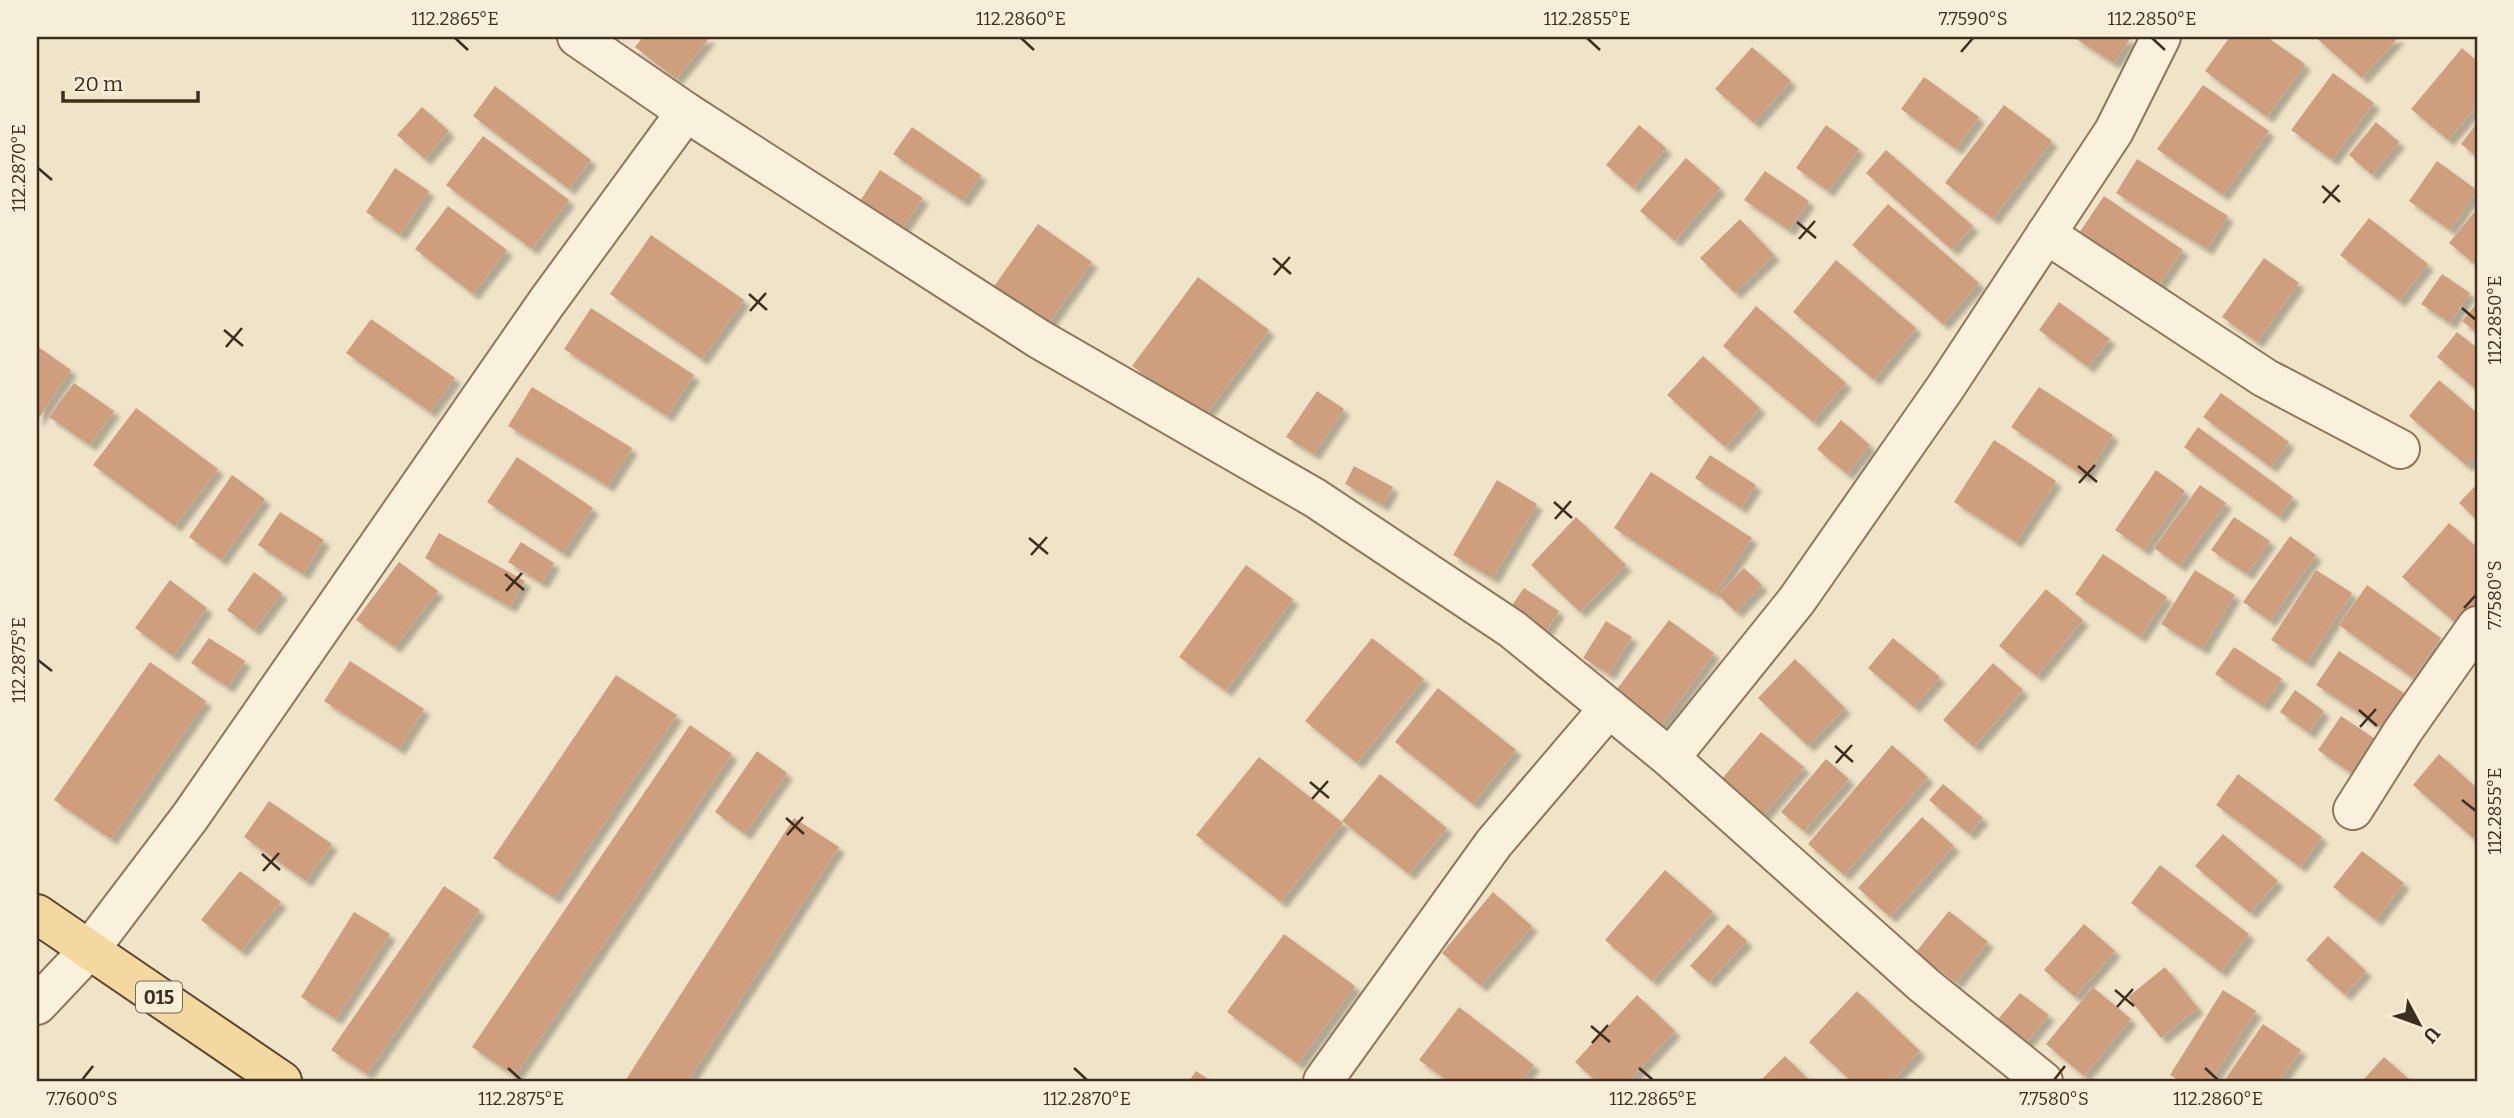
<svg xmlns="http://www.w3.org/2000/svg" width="2514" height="1118" font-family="Bitter,serif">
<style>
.building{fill:#cf9f7d;filter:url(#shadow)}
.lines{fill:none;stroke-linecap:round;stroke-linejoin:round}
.minor-casing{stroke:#8d765c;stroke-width:42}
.primary-casing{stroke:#5b4430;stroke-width:42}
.minor{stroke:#faf1dc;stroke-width:38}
.primary{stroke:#f3d9a0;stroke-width:38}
.ticks{fill:none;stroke:#3d2e20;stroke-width:2.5}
.labels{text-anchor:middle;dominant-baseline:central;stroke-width:5;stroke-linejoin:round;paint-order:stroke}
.shield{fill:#f7eed8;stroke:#756857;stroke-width:2}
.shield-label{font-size:19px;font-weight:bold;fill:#3d2e20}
.neatline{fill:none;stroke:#3d2e20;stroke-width:2.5}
.ticks-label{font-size:18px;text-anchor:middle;fill:#3d2e20}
</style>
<defs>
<filter id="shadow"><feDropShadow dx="6" dy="6" stdDeviation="2" flood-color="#0004"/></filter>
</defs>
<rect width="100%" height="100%" fill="#f0e4c8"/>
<!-- building -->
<g class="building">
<path d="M643,37H710L676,79L635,47Z"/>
<path d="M2073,37H2131L2114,63Z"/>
<path d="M2230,37H2267L2305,64L2267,117L2205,71Z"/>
<path d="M2315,37H2399L2362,78Z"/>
<path d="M1752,47L1791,81L1754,123L1715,89Z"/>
<path d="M2462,48L2477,61V106L2448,140L2411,109Z"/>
<path d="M2333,73L2374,103L2332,160L2291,130Z"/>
<path d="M1924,77L1979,117L1956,149L1901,109Z"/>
<path d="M2203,85L2269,131L2223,195L2157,149Z"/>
<path d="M495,86L591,160L569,189L473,116Z"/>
<path d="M2004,105L2052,141L1993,219L1945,183Z"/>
<path d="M422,107L449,131L425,159L397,135Z"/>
<path d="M2376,122L2399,142L2372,175L2349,155Z"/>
<path d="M2477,123V157L2461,144Z"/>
<path d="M1639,125L1666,148L1633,188L1606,165Z"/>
<path d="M1826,125L1859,149L1828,191L1796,168Z"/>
<path d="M912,127L981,175L963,201L893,154Z"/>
<path d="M483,136L569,200L532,249L446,185Z"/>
<path d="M1886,150L1973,226L1952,250L1866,173Z"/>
<path d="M1686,158L1720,188L1675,241L1640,211Z"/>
<path d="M2137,159L2228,216L2207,249L2116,193Z"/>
<path d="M2437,161L2477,190L2450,230L2409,201Z"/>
<path d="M395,168L429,191L400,235L366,212Z"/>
<path d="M880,170L923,198L893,242L851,215Z"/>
<path d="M1765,171L1809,201L1789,230L1744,200Z"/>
<path d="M2104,196L2183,250L2151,296L2073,242Z"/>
<path d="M1888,204L1979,283L1943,324L1852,245Z"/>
<path d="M448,206L507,250L473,294L415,249Z"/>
<path d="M2477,209V266L2449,243Z"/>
<path d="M2369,218L2428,264L2399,301L2340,255Z"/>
<path d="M1740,219L1774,255L1735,293L1700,258Z"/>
<path d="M1038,224L1092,262L1044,330L990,292Z"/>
<path d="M651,235L744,300L702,359L610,294Z"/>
<path d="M2264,258L2299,283L2257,342L2222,317Z"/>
<path d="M1836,260L1916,328L1874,380L1793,312Z"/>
<path d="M2442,274L2470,293L2450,323L2421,304Z"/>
<path d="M1198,277L1269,330L1203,418L1132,366Z"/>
<path d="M2059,302L2110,339L2088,367L2039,330Z"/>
<path d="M2477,303V333L2462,321Z"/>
<path d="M1756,306L1846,383L1813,422L1723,346Z"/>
<path d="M591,308L694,375L667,416L564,349Z"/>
<path d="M371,319L455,378L430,412L346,353Z"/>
<path d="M2457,332L2477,348V390L2437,357Z"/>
<path d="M37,346L71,370L37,421Z"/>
<path d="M1703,356L1760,408L1725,447L1667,395Z"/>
<path d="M2439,380L2477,413V454L2467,466L2409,416Z"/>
<path d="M74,383L114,411L90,445L49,417Z"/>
<path d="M532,387L632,448L608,486L508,426Z"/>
<path d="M2039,387L2113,435L2085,477L2011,427Z"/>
<path d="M1317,391L1344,409L1314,454L1286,437Z"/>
<path d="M2221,393L2289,442L2271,467L2203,417Z"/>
<path d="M136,408L218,469L175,526L93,465Z"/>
<path d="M1841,420L1870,445L1847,474L1817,449Z"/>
<path d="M2198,427L2293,497L2279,517L2184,447Z"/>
<path d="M1994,440L2056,481L2016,542L1954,502Z"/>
<path d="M1710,455L1756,485L1741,508L1695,478Z"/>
<path d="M517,457L593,508L563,553L487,502Z"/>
<path d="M1354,466L1393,487L1383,505L1345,484Z"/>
<path d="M2156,470L2185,491L2144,550L2115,530Z"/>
<path d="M1651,472L1752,538L1715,594L1614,528Z"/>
<path d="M232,475L265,499L221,560L189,537Z"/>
<path d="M1497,480L1537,504L1493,578L1453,555Z"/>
<path d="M2477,484V520L2459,503Z"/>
<path d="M2200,485L2226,503L2180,566L2154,548Z"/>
<path d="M280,512L324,540L303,574L258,545Z"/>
<path d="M1576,517L1626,565L1580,612L1531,565Z"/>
<path d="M2234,517L2270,541L2247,574L2211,550Z"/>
<path d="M2449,523L2477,547V614L2464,630L2402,577Z"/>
<path d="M439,533L525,581L510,607L425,558Z"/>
<path d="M2290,536L2316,555L2270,621L2243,602Z"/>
<path d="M521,542L554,563L542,583L508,562Z"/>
<path d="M2103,554L2167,597L2140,637L2075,594Z"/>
<path d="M399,562L438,591L395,647L356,620Z"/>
<path d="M1246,565L1293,599L1226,691L1179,657Z"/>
<path d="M1744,568L1762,585L1736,612L1718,595Z"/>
<path d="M2195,570L2235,595L2202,649L2161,624Z"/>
<path d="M2316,570L2352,593L2307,663L2271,640Z"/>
<path d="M254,572L282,593L254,630L227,610Z"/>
<path d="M170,580L207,608L173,656L135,628Z"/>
<path d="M2367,585L2441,638L2413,678L2339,625Z"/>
<path d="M1524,588L1559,611L1546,631L1510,608Z"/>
<path d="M2046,589L2083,620L2037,676L1999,646Z"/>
<path d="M1669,620L1714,653L1660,728L1614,693Z"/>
<path d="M1606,621L1632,637L1609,674L1583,658Z"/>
<path d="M209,638L245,661L228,687L191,663Z"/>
<path d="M1372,638L1424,679L1357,763L1305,721Z"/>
<path d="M1893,638L1940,677L1914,707L1868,668Z"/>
<path d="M2234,647L2282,679L2263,706L2215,674Z"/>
<path d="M2339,651L2407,695L2384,729L2316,685Z"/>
<path d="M1795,659L1845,708L1808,746L1758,698Z"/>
<path d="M350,661L424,709L399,749L324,701Z"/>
<path d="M150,662L206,701L111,839L54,800Z"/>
<path d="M1993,663L2023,690L1974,747L1943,720Z"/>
<path d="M616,675L677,715L554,898L493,858Z"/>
<path d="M1438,688L1516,750L1473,804L1395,742Z"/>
<path d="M2295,690L2324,711L2309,733L2280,712Z"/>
<path d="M2341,716L2384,745L2360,779L2318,750Z"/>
<path d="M690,725L732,754L515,1076L472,1047Z"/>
<path d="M1761,732L1804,767L1763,816L1721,780Z"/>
<path d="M1892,745L1928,777L1844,875L1808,844Z"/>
<path d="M757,751L787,773L745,834L715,812Z"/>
<path d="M2439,754L2477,788V833L2473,838L2413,785Z"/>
<path d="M1259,757L1343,823L1281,902L1196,835Z"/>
<path d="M1826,759L1849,779L1804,831L1781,812Z"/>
<path d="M1380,774L1447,828L1409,874L1342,821Z"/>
<path d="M2238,774L2322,837L2300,867L2216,805Z"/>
<path d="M1943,784L1983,818L1969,834L1929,800Z"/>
<path d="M269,801L332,844L306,881L244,837Z"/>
<path d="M1922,817L1954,846L1890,917L1858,888Z"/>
<path d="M794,818L839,847L688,1081H625Z"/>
<path d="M2223,834L2278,881L2250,913L2195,866Z"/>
<path d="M2362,851L2404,883L2376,920L2333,887Z"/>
<path d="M2160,865L2249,934L2221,972L2131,903Z"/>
<path d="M1665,870L1713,912L1652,981L1605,940Z"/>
<path d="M240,871L281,902L241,951L201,920Z"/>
<path d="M444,886L480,910L367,1074L331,1050Z"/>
<path d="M1493,892L1532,926L1481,986L1442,953Z"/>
<path d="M1949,911L1988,942L1956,983L1916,952Z"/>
<path d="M354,912L390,934L336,1019L301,997Z"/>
<path d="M1728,924L1747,941L1709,982L1690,966Z"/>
<path d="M2084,924L2115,951L2075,997L2044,970Z"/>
<path d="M1284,934L1355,986L1298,1064L1227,1012Z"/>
<path d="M2328,936L2366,971L2345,995L2306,960Z"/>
<path d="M2165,967L2198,1008L2161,1038L2128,997Z"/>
<path d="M2093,987L2131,1019L2084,1076L2046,1044Z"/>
<path d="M2223,990L2256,1011L2211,1081H2180L2170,1075Z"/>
<path d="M1857,991L1920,1051L1892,1081H1851L1809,1042Z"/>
<path d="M2020,993L2049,1015L2023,1047L1994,1024Z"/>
<path d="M1637,995L1675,1031L1629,1081H1596L1575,1062Z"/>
<path d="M1459,1007L1534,1065L1522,1081H1448L1419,1060Z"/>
<path d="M2263,1024L2301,1050L2279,1081H2224Z"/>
<path d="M1785,1056L1810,1081H1760Z"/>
<path d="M2384,1057L2411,1081H2362Z"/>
<path d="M1196,1071L1211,1081H1189Z"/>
</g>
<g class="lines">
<defs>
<g id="minor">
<path d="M577,37L686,112L1039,339L1315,498L1512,629L1670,758L1925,986L2043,1081"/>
<path d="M2046,234L2265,378L2400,449"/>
<path d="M1670,758L1797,600L1945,388L2114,131L2161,37"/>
<path d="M2353,810L2403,731L2477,626"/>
<path d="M37,1005L90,949L190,817L547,302L686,112"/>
<path d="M1323,1081L1494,843L1609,708"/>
</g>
<path id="primary" d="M37,914L282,1081"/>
</defs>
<!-- minor casing -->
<use href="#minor" class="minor-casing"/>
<!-- primary casing -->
<use href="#primary" class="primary-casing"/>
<!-- minor -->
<use href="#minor" class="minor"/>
<!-- primary -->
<use href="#primary" class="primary"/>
</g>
<!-- ticks -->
<path class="ticks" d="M455,38L468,50M1021,38L1034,50M1587,38L1600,50M2152,38L2165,50M1961,52L1973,38M38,168L52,180M2322,186L2340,202M2323,203L2339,185M1797,222L1816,238M1799,239L1815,221M1273,258L1291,274M1274,275L1290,257M749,294L767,310M2462,308L2476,320M750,311L766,293M224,330L243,346M226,347L242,328M2078,466L2097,482M2079,483L2095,465M1554,502L1572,518M1555,519L1571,501M1029,538L1048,554M1031,555L1047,537M505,574L524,590M506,591L522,573M2464,608L2476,595M38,660L52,671M2359,710L2377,726M2360,727L2376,709M1835,746L1853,762M1836,763L1852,745M1310,782L1329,798M1312,799L1328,781M2462,800L2476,811M786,818L804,834M787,835L803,817M262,854L280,870M263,871L279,853M2115,990L2134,1006M2117,1007L2133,989M1591,1026L1610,1042M1592,1043L1608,1025M508,1068L521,1080M1074,1068L1087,1080M1639,1068L1653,1080M2205,1068L2218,1080M82,1080L93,1066M2054,1080L2065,1066"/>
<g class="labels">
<!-- shield labels -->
<rect class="shield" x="136" y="981.5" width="46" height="31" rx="5"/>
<g class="shield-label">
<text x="159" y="997">015</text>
</g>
</g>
<!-- border -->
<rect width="2514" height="1118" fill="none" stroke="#f7eed8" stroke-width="77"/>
<!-- north arrow -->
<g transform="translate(2419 1024) rotate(131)" stroke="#f7eed8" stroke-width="5" paint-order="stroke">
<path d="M0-5L12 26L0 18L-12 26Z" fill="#3d2e20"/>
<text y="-10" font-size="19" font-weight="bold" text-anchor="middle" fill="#3d2e20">U</text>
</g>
<!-- scale -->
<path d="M63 91v10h135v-10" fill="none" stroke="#3d2e20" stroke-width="3.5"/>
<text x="74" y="91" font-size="21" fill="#3d2e20" stroke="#f7eed8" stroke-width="5" paint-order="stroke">20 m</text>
<rect x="38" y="38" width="2438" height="1042" class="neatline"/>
<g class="ticks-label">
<text x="455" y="25">112.2865°E</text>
<text x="1021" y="25">112.2860°E</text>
<text x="1587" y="25">112.2855°E</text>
<text x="1973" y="25">7.7590°S</text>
<text x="2152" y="25">112.2850°E</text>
<text transform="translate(19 168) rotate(-90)" y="6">112.2870°E</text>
<text transform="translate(2495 320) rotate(-90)" y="6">112.2850°E</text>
<text transform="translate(2495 595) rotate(-90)" y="6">7.7580°S</text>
<text transform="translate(19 660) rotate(-90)" y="6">112.2875°E</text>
<text transform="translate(2495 811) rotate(-90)" y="6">112.2855°E</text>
<text x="82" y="1105">7.7600°S</text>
<text x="521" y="1105">112.2875°E</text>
<text x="1087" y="1105">112.2870°E</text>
<text x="1653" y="1105">112.2865°E</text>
<text x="2054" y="1105">7.7580°S</text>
<text x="2218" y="1105">112.2860°E</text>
</g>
</svg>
